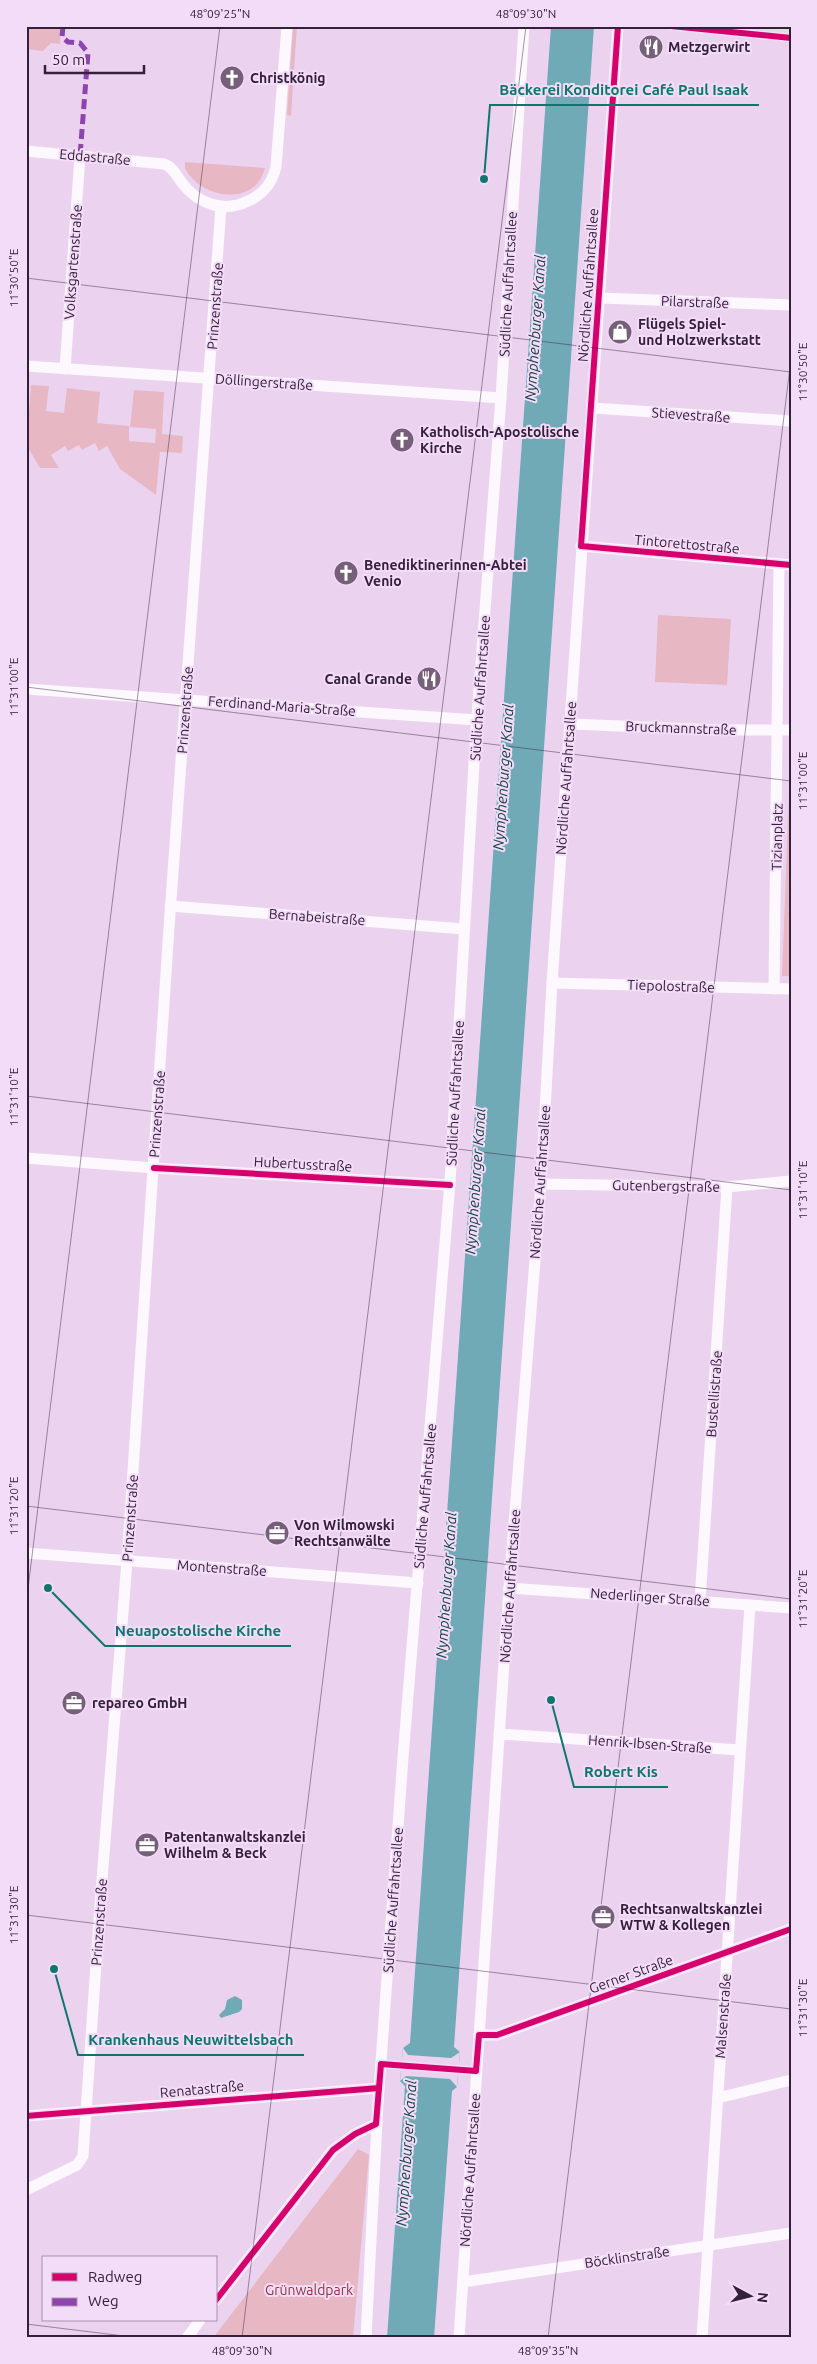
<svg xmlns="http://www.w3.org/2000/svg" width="817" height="2364" font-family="Ubuntu,sans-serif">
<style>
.green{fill:#e7b8c3}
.water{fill:#70aab6}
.pier{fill:#ebd3ef}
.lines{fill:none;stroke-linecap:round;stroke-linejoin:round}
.street{stroke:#fcf8fd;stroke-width:11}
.primary{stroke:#dee1dd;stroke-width:18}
.quiet{stroke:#8e44ad;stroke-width:5;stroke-dasharray:10 5;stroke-linecap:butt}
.cycleway-casing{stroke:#f3dcf8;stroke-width:9}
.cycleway{stroke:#d6006c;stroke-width:6}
.ticks{fill:none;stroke:#35203a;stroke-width:1;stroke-opacity:0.45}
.labels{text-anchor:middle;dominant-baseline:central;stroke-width:4;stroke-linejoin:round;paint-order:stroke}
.poi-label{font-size:14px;font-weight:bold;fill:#35203a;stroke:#f3dcf8;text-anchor:start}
.street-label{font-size:14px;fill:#35203a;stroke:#f3dcf8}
.park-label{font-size:14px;fill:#8b3639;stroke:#f3dcf8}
.water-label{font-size:15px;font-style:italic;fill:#194346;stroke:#f3dcf8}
.leader{fill:none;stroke:#0f766e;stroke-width:2}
.callout-dot{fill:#0f766e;stroke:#f3dcf8;stroke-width:2}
.callout-label{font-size:15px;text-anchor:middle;font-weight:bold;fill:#0f766e;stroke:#f3dcf8;stroke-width:4;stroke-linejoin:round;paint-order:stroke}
.neatline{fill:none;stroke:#35203a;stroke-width:2}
.ticks-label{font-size:12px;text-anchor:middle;fill:#35203a}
</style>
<rect width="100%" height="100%" fill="#ebd3ef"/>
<!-- green -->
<g class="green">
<path d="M26,26H61L60,44L51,43L43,51L26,49Z"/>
<path d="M293,26H297L291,116L287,115Z"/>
<path d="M185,162L265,168C255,208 200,199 185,168Z"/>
<path d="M31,385L49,386L46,411L64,413L67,388L100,392L97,423L129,426V441L155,443L156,429L130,427L134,390L164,392L162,434L183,436L182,453L160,452L156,495L120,469L107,446L99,451L95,443L82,450L79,445L68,451L65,446L51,455L59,468H40L26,444V413H29Z"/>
<path d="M658,615L731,619L727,685L655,682Z"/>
<path d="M791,744V976H782Z"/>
<path d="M358,2149L369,2155L353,2338H213Z"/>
</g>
<!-- water -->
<g class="water">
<path d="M551,26H594L454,2047L460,2052L457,2087L452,2091L434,2338H387L405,2086L400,2081L403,2048L410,2043Z"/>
<path d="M235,1996L242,2000V2009L239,2012L221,2018L219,2015L225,2009L227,2000Z"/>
</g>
<!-- pier -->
<path class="pier" d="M403,2048L408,2055L451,2058L460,2052L457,2087L450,2079L406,2076L400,2081Z"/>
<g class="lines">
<!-- street -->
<g class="street">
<path d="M26,151L164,164C173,167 177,176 182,183C198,204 224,213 248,201C264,194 272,183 276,167L287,26"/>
<path d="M600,298L791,305"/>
<path d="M26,366L501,398"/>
<path d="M65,369L80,156"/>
<path d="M592,408L791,421"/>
<path d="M581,546L791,565"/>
<path d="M26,689L477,720"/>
<path d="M571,724L717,730H791"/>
<path d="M170,906L464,929"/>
<path d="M552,983L791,989"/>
<path d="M774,989L779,565"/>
<path d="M26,1158L154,1168L450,1185"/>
<path d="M541,1184L727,1187L791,1181"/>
<path d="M26,1553L418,1583"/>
<path d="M509,1588L791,1608"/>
<path d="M700,1601L727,1187"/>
<path d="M499,1734L740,1750"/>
<path d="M479,2035H497L791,1929"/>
<path d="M718,2098L791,2080"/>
<path d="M26,2116L379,2088"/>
<path d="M26,2190L77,2165L83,2156L100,1905L127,1561L169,928L221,207"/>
<path d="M463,2282L791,2233"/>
<path d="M216,2300L333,2150L355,2134L376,2124"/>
<path d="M187,2338L200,2320"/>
<path d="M366,2338L378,2103L403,1757L450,1182L476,729L501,398L524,26"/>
<path d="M459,2338L509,1588L541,1184L552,983L618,26"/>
<path d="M702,2338L750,1605"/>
</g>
<!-- primary -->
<path class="primary" d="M769,26L791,28"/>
<!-- quiet -->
<path class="quiet" d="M63,26L62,37L68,42L80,43L88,53L80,156"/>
<defs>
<g id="cycleway">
<path d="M618,26L581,546L791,565"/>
<path d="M671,26L791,38"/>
<path d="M154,1168L450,1185"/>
<path d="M26,2116L379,2088"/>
<path d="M216,2300L333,2150L355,2134L376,2124L381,2064L476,2071L479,2035H497L791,1929"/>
</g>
</defs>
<!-- cycleway casing -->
<use href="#cycleway" class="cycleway-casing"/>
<!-- cycleway -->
<use href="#cycleway" class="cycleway"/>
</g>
<!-- ticks -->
<path class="ticks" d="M26,278L791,372M26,687L791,781M26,1096L791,1190M26,1506L791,1599M26,1605L220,26M26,1915L791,2009M26,2324L140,2338M242,2338L526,26M548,2338L791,359"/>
<!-- icons -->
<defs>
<symbol id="restaurant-disc" viewBox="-11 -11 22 22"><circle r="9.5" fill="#755f79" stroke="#f3dcf8"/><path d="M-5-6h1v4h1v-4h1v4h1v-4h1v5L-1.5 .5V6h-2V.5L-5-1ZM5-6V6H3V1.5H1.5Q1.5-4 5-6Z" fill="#fff"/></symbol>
<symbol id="church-disc" viewBox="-11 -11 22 22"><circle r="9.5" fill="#755f79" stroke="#f3dcf8"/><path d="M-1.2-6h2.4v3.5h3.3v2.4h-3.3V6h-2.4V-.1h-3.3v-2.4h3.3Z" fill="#fff"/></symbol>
<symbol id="shop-disc" viewBox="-11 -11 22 22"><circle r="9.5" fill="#755f79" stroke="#f3dcf8"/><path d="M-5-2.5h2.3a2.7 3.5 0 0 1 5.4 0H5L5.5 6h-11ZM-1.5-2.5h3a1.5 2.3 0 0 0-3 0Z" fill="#fff"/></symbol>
<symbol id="office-disc" viewBox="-11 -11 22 22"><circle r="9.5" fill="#755f79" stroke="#f3dcf8"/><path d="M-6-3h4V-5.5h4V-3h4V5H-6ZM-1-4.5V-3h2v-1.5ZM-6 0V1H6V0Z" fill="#fff"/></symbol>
</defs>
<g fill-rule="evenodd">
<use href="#restaurant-disc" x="637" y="33" width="28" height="28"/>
<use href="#church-disc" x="218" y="64" width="28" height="28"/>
<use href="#shop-disc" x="606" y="318" width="28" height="28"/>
<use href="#church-disc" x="388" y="426" width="28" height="28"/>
<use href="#church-disc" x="332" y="559" width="28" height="28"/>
<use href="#restaurant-disc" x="415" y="665" width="28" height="28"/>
<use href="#office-disc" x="263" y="1519" width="28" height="28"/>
<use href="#office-disc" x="60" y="1689" width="28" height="28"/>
<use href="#office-disc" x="133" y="1831" width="28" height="28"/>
<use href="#office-disc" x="589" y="1903" width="28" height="28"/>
</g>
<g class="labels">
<!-- poi labels -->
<g class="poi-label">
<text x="668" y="47">Metzgerwirt</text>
<text x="250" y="78">Christkönig</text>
<text x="638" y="324">Flügels Spiel-<tspan x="638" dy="16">und Holzwerkstatt</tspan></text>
<text x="420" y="432">Katholisch-Apostolische<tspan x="420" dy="16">Kirche</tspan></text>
<text x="364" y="565">Benediktinerinnen-Abtei<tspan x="364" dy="16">Venio</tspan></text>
<text x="412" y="679" text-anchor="end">Canal Grande</text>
<text x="294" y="1525">Von Wilmowski<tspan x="294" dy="16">Rechtsanwälte</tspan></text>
<text x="92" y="1703">repareo GmbH</text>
<text x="164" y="1837">Patentanwaltskanzlei<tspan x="164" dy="16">Wilhelm &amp; Beck</tspan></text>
<text x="620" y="1909">Rechtsanwaltskanzlei<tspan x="620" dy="16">WTW &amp; Kollegen</tspan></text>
</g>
<!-- street labels -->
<g class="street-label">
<text transform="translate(95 157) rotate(5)">Eddastraße</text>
<text transform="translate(73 262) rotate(-86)">Volksgartenstraße</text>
<text transform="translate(508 284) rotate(-87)">Südliche Auffahrtsallee</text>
<text transform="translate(588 285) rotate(-86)">Nördliche Auffahrtsallee</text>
<text transform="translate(695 302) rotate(2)">Pilarstraße</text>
<text transform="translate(215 306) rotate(-86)">Prinzenstraße</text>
<text transform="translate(264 382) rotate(4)">Döllingerstraße</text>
<text transform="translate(691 415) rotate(4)">Stievestraße</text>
<text transform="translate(687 544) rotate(5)">Tintorettostraße</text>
<text transform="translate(480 688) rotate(-86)">Südliche Auffahrtsallee</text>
<text transform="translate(282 706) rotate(4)">Ferdinand-Maria-Straße</text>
<text transform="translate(185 710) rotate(-86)">Prinzenstraße</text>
<text transform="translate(681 728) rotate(2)">Bruckmannstraße</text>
<text transform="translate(566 778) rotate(-86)">Nördliche Auffahrtsallee</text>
<text transform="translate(777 837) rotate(-89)">Tizianplatz</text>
<text transform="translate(317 917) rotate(4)">Bernabeistraße</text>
<text transform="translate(671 986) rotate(2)">Tiepolostraße</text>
<text transform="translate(455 1093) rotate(-87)">Südliche Auffahrtsallee</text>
<text transform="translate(157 1114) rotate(-86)">Prinzenstraße</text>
<text transform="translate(303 1164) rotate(3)">Hubertusstraße</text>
<text transform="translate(540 1182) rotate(-86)">Nördliche Auffahrtsallee</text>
<text transform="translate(666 1186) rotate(1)">Gutenbergstraße</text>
<text transform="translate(714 1394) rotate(-86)">Bustellistraße</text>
<text transform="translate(425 1496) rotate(-85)">Südliche Auffahrtsallee</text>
<text transform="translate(130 1518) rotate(-86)">Prinzenstraße</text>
<text transform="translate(222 1568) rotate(4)">Montenstraße</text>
<text transform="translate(510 1586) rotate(-86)">Nördliche Auffahrtsallee</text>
<text transform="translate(650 1597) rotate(4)">Nederlinger Straße</text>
<text transform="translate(650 1744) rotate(4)">Henrik-Ibsen-Straße</text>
<text transform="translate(393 1900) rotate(-86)">Südliche Auffahrtsallee</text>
<text transform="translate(99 1922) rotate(-86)">Prinzenstraße</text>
<text transform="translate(631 1974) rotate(-20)">Gerner Straße</text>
<text transform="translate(723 2016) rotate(-86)">Malsenstraße</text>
<text transform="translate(202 2089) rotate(-5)">Renatastraße</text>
<text transform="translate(470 2170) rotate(-86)">Nördliche Auffahrtsallee</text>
<text transform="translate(627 2257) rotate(-8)">Böcklinstraße</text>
</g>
<!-- park labels -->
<g class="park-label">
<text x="309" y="2290">Grünwaldpark</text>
</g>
<!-- water labels -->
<g class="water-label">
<text transform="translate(535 328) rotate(-86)">Nymphenburger Kanal</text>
<text transform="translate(503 777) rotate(-86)">Nymphenburger Kanal</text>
<text transform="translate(475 1181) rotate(-86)">Nymphenburger Kanal</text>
<text transform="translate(446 1585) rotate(-86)">Nymphenburger Kanal</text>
<text transform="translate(406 2153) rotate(-86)">Nymphenburger Kanal</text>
</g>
</g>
<!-- callouts -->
<path class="leader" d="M484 179L490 105H759M48 1588L105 1646H291M551 1700L574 1787H668M54 1969L78 2055H304"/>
<g class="callout-dot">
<circle cx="484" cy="179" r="5"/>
<circle cx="48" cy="1588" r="5"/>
<circle cx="551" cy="1700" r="5"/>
<circle cx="54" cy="1969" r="5"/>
</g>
<g class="callout-label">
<text x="624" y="95">Bäckerei Konditorei Café Paul Isaak</text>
<text x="198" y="1636">Neuapostolische Kirche</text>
<text x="621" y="1777">Robert Kis</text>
<text x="191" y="2045">Krankenhaus Neuwittelsbach</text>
</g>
<!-- border -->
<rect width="817" height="2364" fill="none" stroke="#f3dcf8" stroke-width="55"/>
<!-- legend -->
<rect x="42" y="2256" width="175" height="65" fill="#f3dcf8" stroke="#a791ac"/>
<rect x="52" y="2273" width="25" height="8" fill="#d6006c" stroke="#a791ac"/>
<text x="88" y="2282" font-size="15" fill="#35203a">Radweg</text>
<rect x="52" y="2298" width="25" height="8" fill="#8e44ad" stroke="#a791ac"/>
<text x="88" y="2306" font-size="15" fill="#35203a">Weg</text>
<!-- north arrow -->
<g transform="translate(750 2296) rotate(97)" stroke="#f3dcf8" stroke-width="4" paint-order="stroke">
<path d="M0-4L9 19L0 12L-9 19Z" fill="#35203a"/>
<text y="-8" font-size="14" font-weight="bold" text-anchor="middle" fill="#35203a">N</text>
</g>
<!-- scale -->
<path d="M45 65v8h99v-8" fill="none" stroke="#35203a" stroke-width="2.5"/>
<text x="52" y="65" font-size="15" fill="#35203a" stroke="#f3dcf8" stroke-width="4" paint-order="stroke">50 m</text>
<rect x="28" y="28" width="762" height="2308" class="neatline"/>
<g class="ticks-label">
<text x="220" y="18">48°09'25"N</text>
<text x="526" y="18">48°09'30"N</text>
<text transform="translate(14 278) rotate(-90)" y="4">11°30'50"E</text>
<text transform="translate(803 372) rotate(-90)" y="4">11°30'50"E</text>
<text transform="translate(14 687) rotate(-90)" y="4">11°31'00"E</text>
<text transform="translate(803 781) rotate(-90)" y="4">11°31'00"E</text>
<text transform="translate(14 1097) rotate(-90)" y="4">11°31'10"E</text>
<text transform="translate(803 1190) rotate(-90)" y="4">11°31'10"E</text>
<text transform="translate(14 1506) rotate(-90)" y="4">11°31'20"E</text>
<text transform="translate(803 1599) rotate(-90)" y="4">11°31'20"E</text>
<text transform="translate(14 1915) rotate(-90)" y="4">11°31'30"E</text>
<text transform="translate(803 2008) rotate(-90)" y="4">11°31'30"E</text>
<text x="242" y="2355">48°09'30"N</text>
<text x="548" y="2355">48°09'35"N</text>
</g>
</svg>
